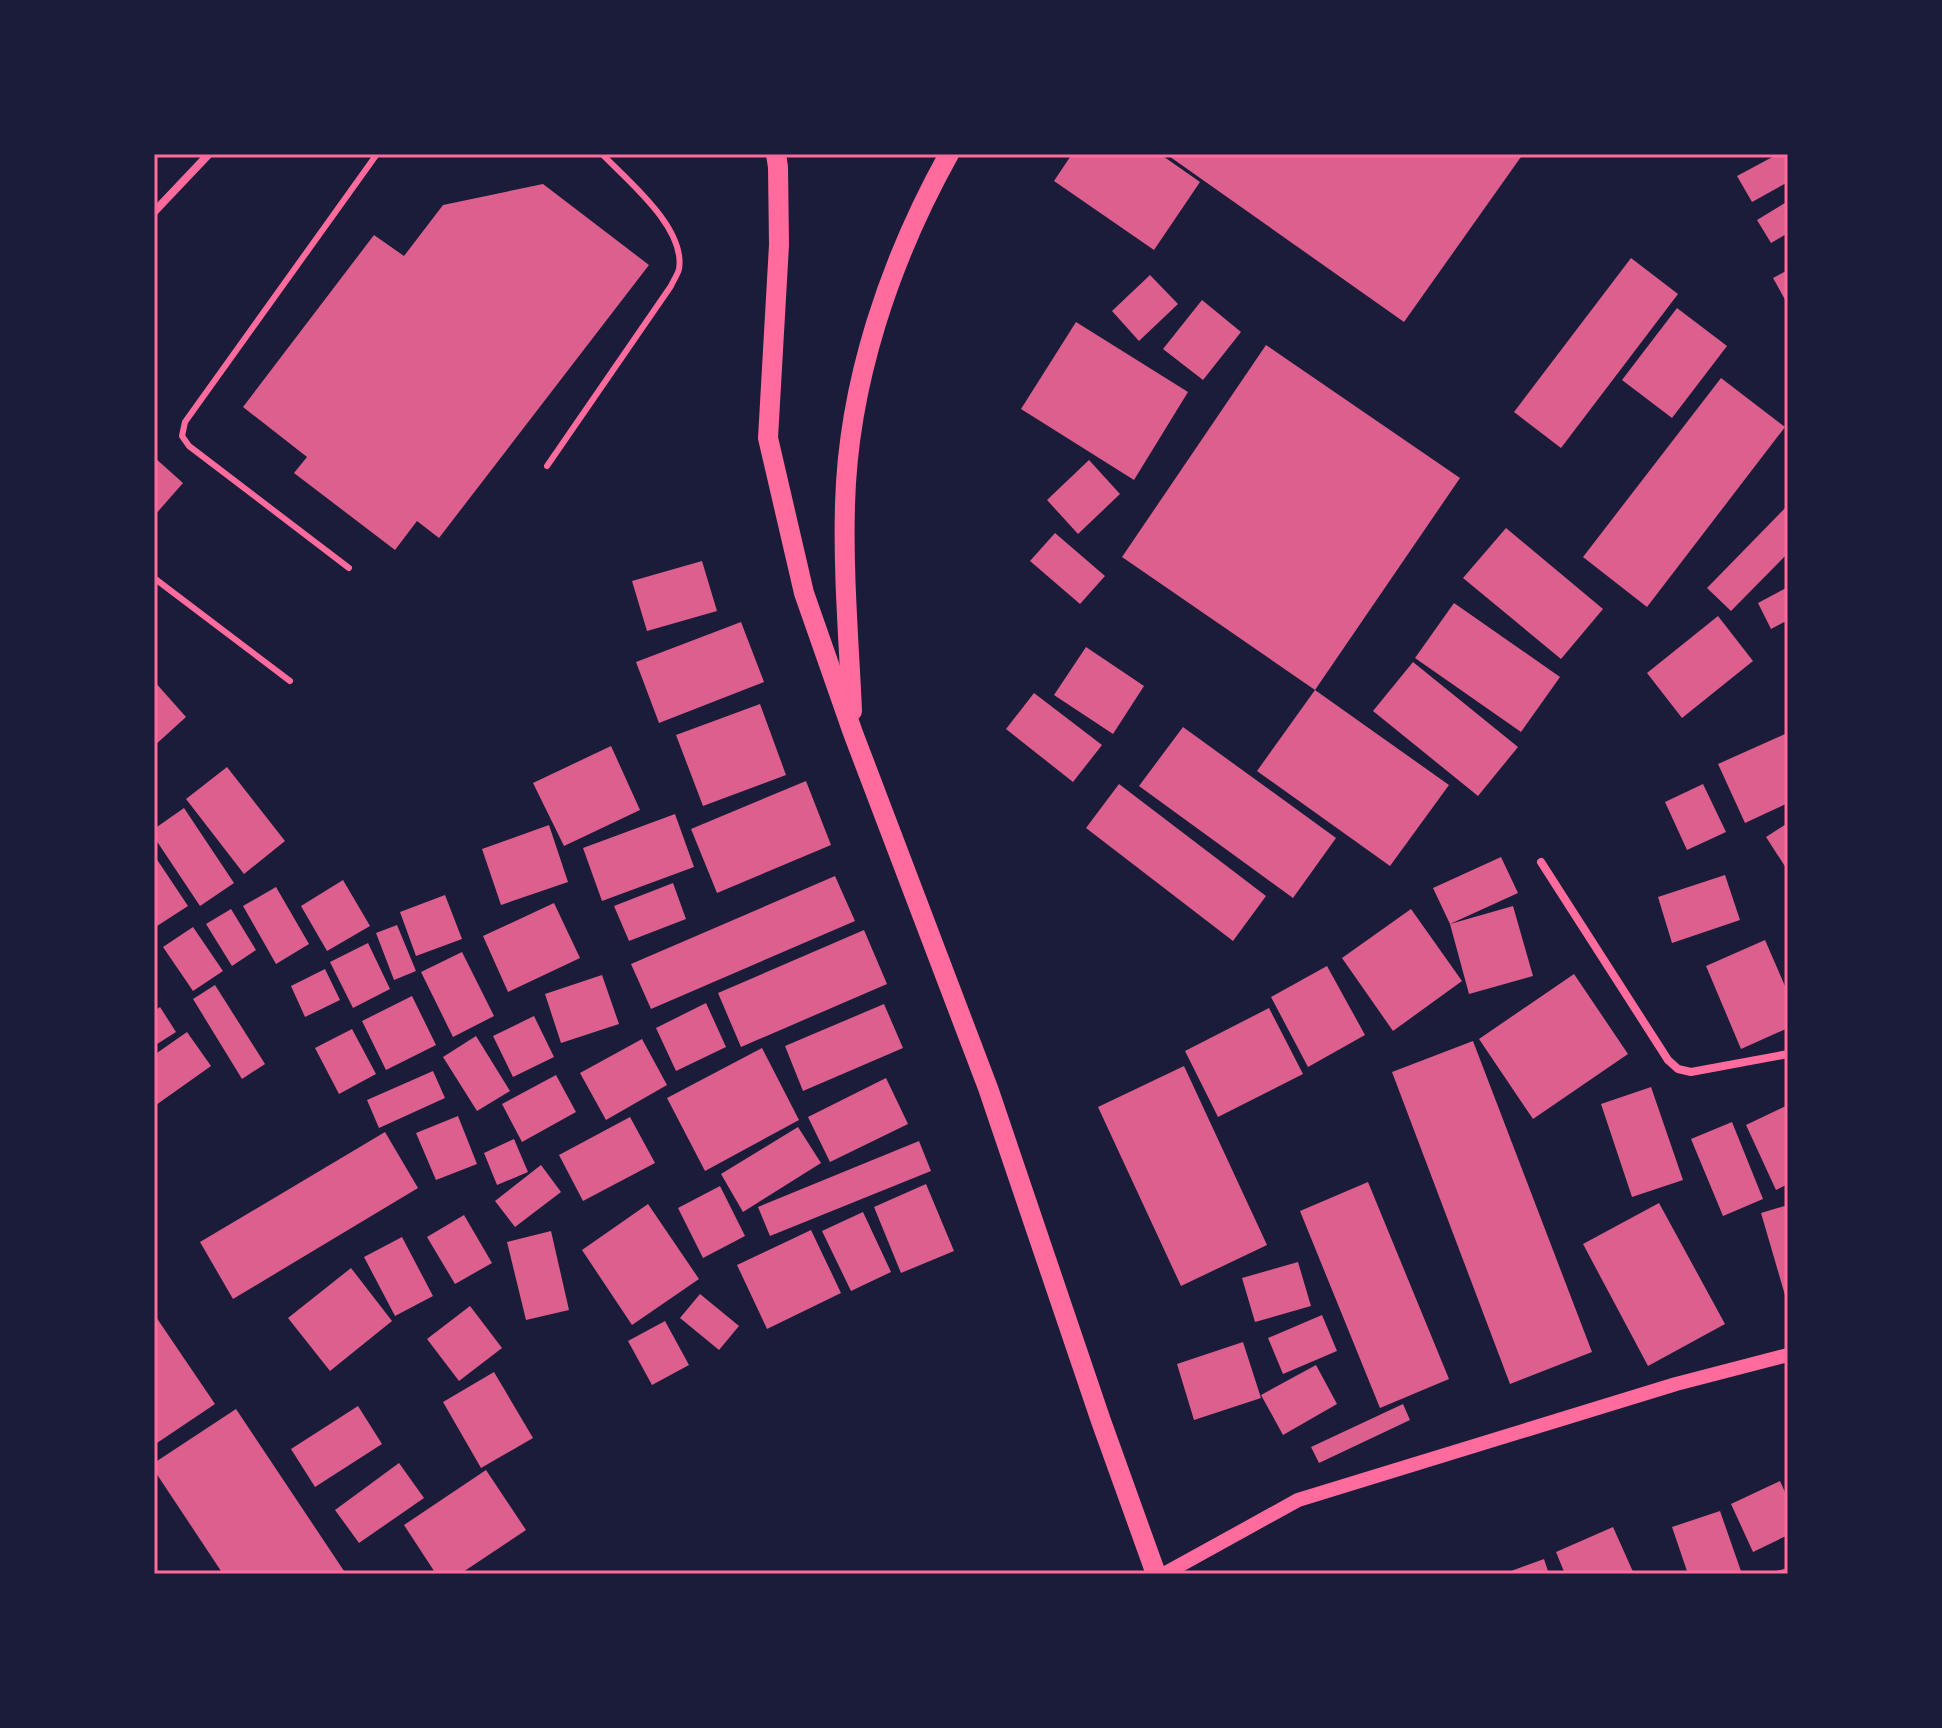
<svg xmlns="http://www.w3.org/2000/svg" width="1942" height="1728" font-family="Poppins,sans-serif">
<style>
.building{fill:#dd5f8e}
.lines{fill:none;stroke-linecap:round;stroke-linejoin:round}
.service{stroke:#ff6b9d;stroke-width:6}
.minor{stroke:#ff6b9d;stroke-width:8}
.tertiary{stroke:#ff6b9d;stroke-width:14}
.primary{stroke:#ff6b9d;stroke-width:20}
.neatline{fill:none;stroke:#ff6b9d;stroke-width:3}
</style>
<rect width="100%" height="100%" fill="#1b1b3a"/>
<!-- building -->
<g class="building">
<path d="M1072,154H1160L1200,182L1154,250L1054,181Z"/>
<path d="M1166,154H1523L1404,322Z"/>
<path d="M1778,154L1788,156V182L1752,202L1737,176Z"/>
<path d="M543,184L649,265L439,538L417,521L395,550L294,473L307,457L243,407L374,235L404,256L443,205Z"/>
<path d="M1788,201V233L1771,243L1757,220Z"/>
<path d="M1631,258L1678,294L1561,448L1514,412Z"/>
<path d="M1788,270V305L1773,278Z"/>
<path d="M1150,275L1178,304L1139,341L1112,311Z"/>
<path d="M1202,300L1241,332L1203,380L1163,349Z"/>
<path d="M1677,308L1727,346L1672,418L1622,380Z"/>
<path d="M1076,322L1188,392L1134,480L1021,409Z"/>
<path d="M1266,345L1460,478L1315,690L1449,785L1390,866L1257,771L1315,690L1122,557Z"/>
<path d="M1721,378L1785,427L1647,607L1583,557Z"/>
<path d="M154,457L183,483L154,516Z"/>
<path d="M1089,460L1120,494L1078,534L1047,500Z"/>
<path d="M1788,505V553L1731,611L1707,588Z"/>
<path d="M1506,528L1603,609L1561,659L1463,578Z"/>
<path d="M1055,533L1105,576L1080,604L1030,561Z"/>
<path d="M702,561L717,611L647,631L632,581Z"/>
<path d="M1788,587V620L1771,629L1758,603Z"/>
<path d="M1454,603L1560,677L1521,732L1415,658Z"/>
<path d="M1718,616L1753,661L1682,718L1647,673Z"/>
<path d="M741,622L764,682L659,723L636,662Z"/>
<path d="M1086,647L1144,686L1113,734L1054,695Z"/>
<path d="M1413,662L1518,747L1478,796L1373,711Z"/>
<path d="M154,681L186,717L154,746Z"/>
<path d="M1034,693L1102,745L1073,782L1006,729Z"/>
<path d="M760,704L786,775L703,806L676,735Z"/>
<path d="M1183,727L1336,838L1293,898L1139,786Z"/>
<path d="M1785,734L1788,742V803L1745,823L1718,764Z"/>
<path d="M611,746L640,810L564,846L533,783Z"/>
<path d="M227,767L285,841L244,874L186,799Z"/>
<path d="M806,781L831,845L717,893L691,829Z"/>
<path d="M1119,784L1266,896L1233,941L1086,828Z"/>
<path d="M1703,784L1726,832L1687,850L1665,802Z"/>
<path d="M184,808L234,883L200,906L154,837V829Z"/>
<path d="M675,814L694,867L602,901L583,848Z"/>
<path d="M1788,823V871L1766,837Z"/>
<path d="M549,825L568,882L501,905L482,849Z"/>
<path d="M154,855L188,906L154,928Z"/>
<path d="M1501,857L1518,893L1450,924L1513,906L1533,976L1469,994L1450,924L1433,888Z"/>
<path d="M1725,875L1740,920L1672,943L1658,897Z"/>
<path d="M835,876L855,921L651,1009L631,964Z"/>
<path d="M343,880L370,926L327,951L301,906Z"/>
<path d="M673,883L686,919L629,941L614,906Z"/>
<path d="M276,887L309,944L276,964L243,906Z"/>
<path d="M445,895L462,939L416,956L400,912Z"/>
<path d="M554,903L580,958L508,992L483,936Z"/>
<path d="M231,909L256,950L232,966L206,924Z"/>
<path d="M1411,909L1462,981L1393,1031L1342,958Z"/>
<path d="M397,925L416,971L394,980L376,933Z"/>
<path d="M193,927L223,971L193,991L163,947Z"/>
<path d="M864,930L887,984L741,1047L718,993Z"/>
<path d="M1765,940L1788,993V1028L1741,1049L1706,966Z"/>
<path d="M368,943L390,989L353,1008L330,962Z"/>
<path d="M462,952L494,1016L453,1037L421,972Z"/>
<path d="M1327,966L1365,1035L1308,1067L1271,997Z"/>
<path d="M325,969L340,1000L305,1017L291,986Z"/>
<path d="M1574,974L1628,1054L1533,1119L1479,1039Z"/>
<path d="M602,975L619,1024L561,1043L545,994Z"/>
<path d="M215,985L265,1064L242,1079L193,999Z"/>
<path d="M412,996L436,1045L386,1070L362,1021Z"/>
<path d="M706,1003L726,1047L676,1071L656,1028Z"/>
<path d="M884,1004L903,1048L803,1091L785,1046Z"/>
<path d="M160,1007L176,1032L154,1046V1011Z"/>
<path d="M1269,1008L1303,1074L1218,1117L1185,1051Z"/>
<path d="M534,1016L554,1057L513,1077L493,1036Z"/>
<path d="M352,1029L376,1074L339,1094L315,1048Z"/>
<path d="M187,1032L211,1066L156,1105L154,1101V1055Z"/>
<path d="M476,1036L510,1091L477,1111L443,1057Z"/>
<path d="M642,1039L667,1085L606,1120L580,1073Z"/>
<path d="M1473,1041L1592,1352L1510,1384L1392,1072Z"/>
<path d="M762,1048L799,1120L705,1171L667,1098Z"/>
<path d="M1184,1066L1267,1245L1181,1286L1098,1107Z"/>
<path d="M433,1071L445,1098L379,1128L367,1100Z"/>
<path d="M556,1075L576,1112L522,1142L502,1104Z"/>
<path d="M886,1078L908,1124L830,1162L808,1117Z"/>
<path d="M1651,1087L1683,1180L1632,1197L1601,1104Z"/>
<path d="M1788,1105V1184L1776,1190L1746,1125Z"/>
<path d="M458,1116L477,1164L436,1180L416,1133Z"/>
<path d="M630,1117L655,1163L583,1201L559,1155Z"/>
<path d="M1732,1122L1763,1199L1723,1216L1691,1139Z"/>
<path d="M798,1127L821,1163L743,1212L721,1174Z"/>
<path d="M385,1132L418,1188L233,1299L200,1242Z"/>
<path d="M514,1139L528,1172L497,1185L484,1153Z"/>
<path d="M919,1141L931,1171L770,1236L758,1207Z"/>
<path d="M541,1165L561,1192L515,1227L495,1201Z"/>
<path d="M1368,1182L1449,1379L1380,1408L1300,1211Z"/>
<path d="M926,1184L954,1251L901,1273L874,1207Z"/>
<path d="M720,1186L745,1236L703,1258L678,1208Z"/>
<path d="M1659,1203L1725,1324L1648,1366L1583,1244Z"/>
<path d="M648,1204L699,1279L632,1325L582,1250Z"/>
<path d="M1788,1205V1302H1787L1761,1213Z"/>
<path d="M863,1212L891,1272L851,1291L822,1231Z"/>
<path d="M464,1215L492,1263L455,1284L427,1237Z"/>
<path d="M811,1230L841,1293L767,1329L737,1265Z"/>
<path d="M551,1231L569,1310L526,1320L507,1242Z"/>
<path d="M402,1237L433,1296L395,1316L364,1257Z"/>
<path d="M1298,1262L1311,1306L1255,1322L1242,1278Z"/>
<path d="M351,1268L392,1321L330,1371L288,1318Z"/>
<path d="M700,1294L739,1326L719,1350L680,1318Z"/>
<path d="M470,1306L502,1348L459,1381L427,1339Z"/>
<path d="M154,1314L215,1404L154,1445Z"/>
<path d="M1322,1315L1337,1351L1283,1374L1268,1338Z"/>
<path d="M665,1321L689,1365L652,1385L628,1341Z"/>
<path d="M1243,1342L1261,1398L1194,1420L1177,1364Z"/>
<path d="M1316,1365L1337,1404L1283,1435L1261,1395Z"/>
<path d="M494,1372L533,1438L481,1468L443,1402Z"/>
<path d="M1403,1404L1410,1420L1319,1463L1311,1447Z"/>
<path d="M358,1406L382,1444L315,1487L291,1449Z"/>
<path d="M236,1409L346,1574H223L154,1470V1463Z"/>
<path d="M399,1463L424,1498L359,1543L335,1510Z"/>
<path d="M486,1470L526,1530L460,1574H436L404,1525Z"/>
<path d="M1780,1481L1788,1499V1535L1753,1552L1731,1504Z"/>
<path d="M1720,1511L1742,1574H1688L1672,1527Z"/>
<path d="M1613,1527L1634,1574H1565L1556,1552Z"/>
<path d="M1544,1559L1549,1574H1503Z"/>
<path d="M1788,1568V1574H1767V1573Z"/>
</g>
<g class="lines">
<!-- service -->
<g class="service">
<path d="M547,466L671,286C673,281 678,274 679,269C686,228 628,181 602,154"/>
<path d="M349,568L189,446L182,436L185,422L377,154"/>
<path d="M154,578L290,681"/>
</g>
<!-- minor -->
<g class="minor">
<path d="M154,212L209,154"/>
<path d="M1541,862L1668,1060L1678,1069L1691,1072L1788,1054"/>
</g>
<!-- tertiary -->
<path class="tertiary" d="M1164,1574L1298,1500L1676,1384L1788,1355"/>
<!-- primary -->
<g class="primary">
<path d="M776,154L778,167L779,245L768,438L804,593L853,733L988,1088L1101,1421L1156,1574"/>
<path d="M852,711C849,643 843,574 845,505C848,383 890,260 949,154"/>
</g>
</g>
<!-- border -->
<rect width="1942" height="1728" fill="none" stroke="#1b1b3a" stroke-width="312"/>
<rect x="156" y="156" width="1630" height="1416" class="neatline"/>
</svg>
